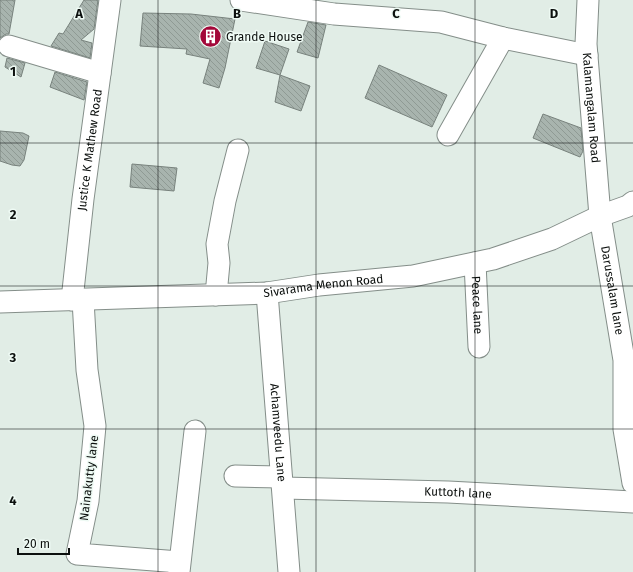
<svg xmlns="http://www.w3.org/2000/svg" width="633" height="572" font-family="'Fira Sans',sans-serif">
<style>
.building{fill:url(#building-back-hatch);stroke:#78827d}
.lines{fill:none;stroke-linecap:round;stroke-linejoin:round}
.minor-casing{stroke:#848e89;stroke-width:23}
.minor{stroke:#fff;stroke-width:21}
.grid{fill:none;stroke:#0c100e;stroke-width:1;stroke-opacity:0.55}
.labels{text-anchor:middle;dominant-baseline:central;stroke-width:3;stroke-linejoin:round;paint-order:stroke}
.poi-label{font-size:12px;fill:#0c100e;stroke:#eefaf4;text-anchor:start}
.street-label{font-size:12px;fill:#0c100e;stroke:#eefaf4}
.grid-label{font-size:13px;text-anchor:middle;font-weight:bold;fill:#0c100e;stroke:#eefaf4;stroke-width:3;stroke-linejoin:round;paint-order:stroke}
</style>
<defs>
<pattern id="building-back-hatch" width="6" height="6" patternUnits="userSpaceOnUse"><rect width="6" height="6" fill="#a8b4ae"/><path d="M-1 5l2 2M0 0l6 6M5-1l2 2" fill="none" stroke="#8f9a94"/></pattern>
</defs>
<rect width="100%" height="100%" fill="#e1ede6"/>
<!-- building -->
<g class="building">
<path d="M0,0H15L9,34H6L0,38Z"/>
<path d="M84,0H98L94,29L81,40L92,43L90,58L51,46L59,33L63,34Z"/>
<path d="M143,13L191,14L235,19L225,68L219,88L203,83L210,59L186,54L187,49L140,46Z"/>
<path d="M308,22L326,25L318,58L297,52Z"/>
<path d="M265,41L289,49L280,75L256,68Z"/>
<path d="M7,58L25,63L21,77L5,67Z"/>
<path d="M379,65L447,95L432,127L365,98Z"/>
<path d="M55,72L87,82L84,100L50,87Z"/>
<path d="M280,75L310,86L301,111L275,102Z"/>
<path d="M543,114L581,128L583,151L580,157L533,138Z"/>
<path d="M0,131L23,133L29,136L24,160L20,166L12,165L0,161Z"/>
<path d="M132,164L177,168L174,191L130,187Z"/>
</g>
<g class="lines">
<defs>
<g id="minor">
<path d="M241,0L334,14L441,22L503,38L587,55"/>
<path id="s1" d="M588,0L586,44L600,216L624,360V429L633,483"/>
<path d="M9,46L100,73"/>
<path d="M448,135L503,38"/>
<path id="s2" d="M475,263L479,347"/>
<path id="s3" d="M267,293L289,572"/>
<path d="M216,295L219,263L217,244L225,201L238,150"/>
<path id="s4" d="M72,300L83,199L110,0"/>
<path d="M83,300L87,370L95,426L88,501L77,554L179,562"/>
<path id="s5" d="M0,302L267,293L319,285L413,276L493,259L552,239L600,216L628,206L633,202"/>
<path d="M235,476L281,477"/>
<path id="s6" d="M283,488L448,492L633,502"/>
<path d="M179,572L195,431"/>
</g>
</defs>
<!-- minor casing -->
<use href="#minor" class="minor-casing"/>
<!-- minor -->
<use href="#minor" class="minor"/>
</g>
<!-- grid -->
<path class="grid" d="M158,0V572M316,0V572M475,0V572M0,143H633M0,286H633M0,429H633"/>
<!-- icons -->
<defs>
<symbol id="building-disc" viewBox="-11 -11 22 22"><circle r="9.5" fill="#a30739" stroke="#eefaf4"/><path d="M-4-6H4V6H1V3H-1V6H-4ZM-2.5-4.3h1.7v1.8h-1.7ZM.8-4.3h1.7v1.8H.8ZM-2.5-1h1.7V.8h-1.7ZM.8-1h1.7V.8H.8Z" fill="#fff"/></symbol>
</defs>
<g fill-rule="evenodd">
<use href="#building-disc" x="198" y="24" width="25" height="25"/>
</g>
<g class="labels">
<!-- poi labels -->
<g class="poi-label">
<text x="226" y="37">Grande House</text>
</g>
<!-- street labels -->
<g class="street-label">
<text stroke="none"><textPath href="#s1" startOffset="108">Kalamangalam Road</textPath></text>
<text stroke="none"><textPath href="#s4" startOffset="151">Justice K Mathew Road</textPath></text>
<text stroke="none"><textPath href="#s5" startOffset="324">Sivarama Menon Road</textPath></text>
<text stroke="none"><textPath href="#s1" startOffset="292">Darussalam lane</textPath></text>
<text stroke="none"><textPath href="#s2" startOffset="42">Peace lane</textPath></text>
<text stroke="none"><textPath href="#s3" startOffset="140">Achamveedu Lane</textPath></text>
<text transform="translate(89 478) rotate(-83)">Nainakutty lane</text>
<text stroke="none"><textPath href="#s6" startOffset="175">Kuttoth lane</textPath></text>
</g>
</g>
<g class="grid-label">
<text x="79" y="18">A</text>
<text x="237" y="18">B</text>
<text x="396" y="18">C</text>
<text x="554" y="18">D</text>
<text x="13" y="76">1</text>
<text x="13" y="219">2</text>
<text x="13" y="362">3</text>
<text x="13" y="505">4</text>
</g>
<!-- scale -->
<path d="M18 548v6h51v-6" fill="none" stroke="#0c100e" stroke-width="2"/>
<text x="24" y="548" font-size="12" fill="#0c100e" stroke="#eefaf4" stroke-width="3" paint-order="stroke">20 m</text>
</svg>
